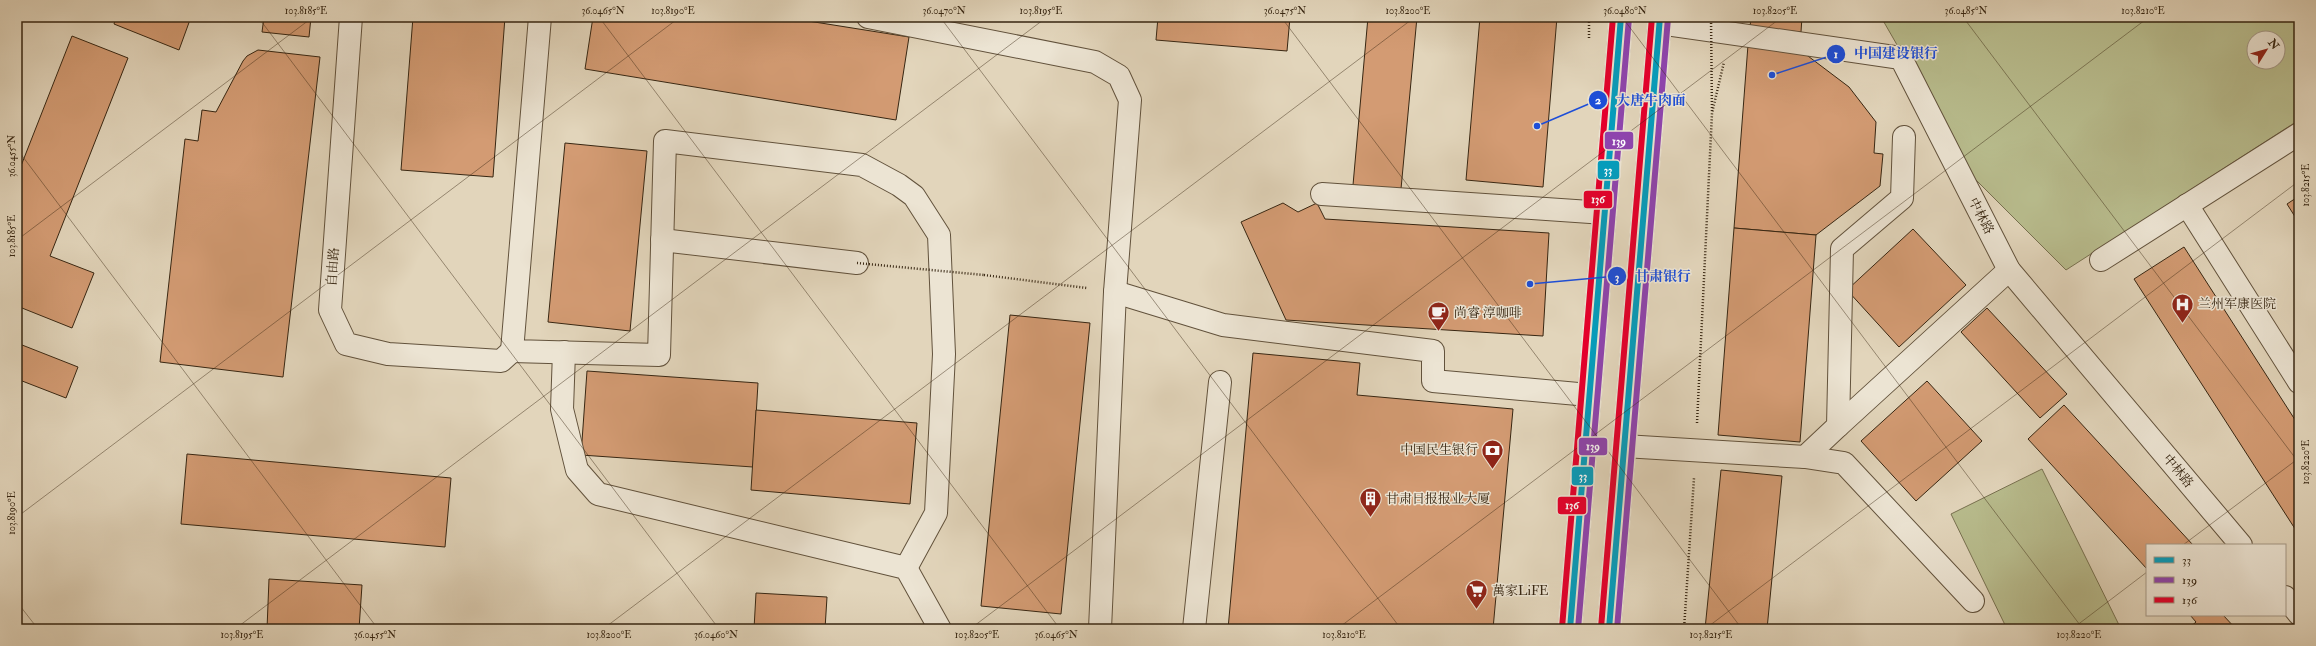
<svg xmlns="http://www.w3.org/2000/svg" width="2316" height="646" font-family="'IM FELL Double Pica','Noto Serif SC',serif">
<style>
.green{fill:#b8bc8d;stroke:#787150;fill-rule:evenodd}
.building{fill:#d39b73;stroke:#372612}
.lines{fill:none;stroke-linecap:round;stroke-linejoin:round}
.minor-casing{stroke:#62523c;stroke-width:24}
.major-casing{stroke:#372612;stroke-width:24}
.path{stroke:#372612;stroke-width:2.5;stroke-dasharray:1 2;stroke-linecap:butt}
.minor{stroke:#ece4d3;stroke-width:22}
.major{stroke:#e1ba7e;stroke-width:22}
.path-bridge{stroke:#372612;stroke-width:2.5;stroke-dasharray:1 2;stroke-linecap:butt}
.bus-1-casing{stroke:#ece4d3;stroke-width:9}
.bus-2-casing{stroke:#ece4d3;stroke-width:9}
.bus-3-casing{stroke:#ece4d3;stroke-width:9}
.bus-1{stroke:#069cbb;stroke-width:6}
.bus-2{stroke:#8e44ad;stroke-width:6}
.bus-3{stroke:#e4002b;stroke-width:6}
.ticks{fill:none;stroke:#372612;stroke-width:1;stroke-opacity:0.45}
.labels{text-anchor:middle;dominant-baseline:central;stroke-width:3;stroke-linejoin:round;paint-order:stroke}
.street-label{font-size:13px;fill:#372612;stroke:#ece4d3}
.poi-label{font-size:13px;fill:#372612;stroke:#ece4d3;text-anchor:start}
.leader{fill:none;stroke:#1d4ed8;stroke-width:1.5}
.callout-dot{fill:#1d4ed8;stroke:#ece4d3;stroke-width:1.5}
.mark-label{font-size:12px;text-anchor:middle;font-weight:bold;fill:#fff}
.callout-label{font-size:14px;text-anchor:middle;font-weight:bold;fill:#1d4ed8;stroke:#ece4d3;stroke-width:3;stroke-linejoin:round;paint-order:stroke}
.line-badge{stroke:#ece4d3;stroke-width:1.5}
.badge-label{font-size:11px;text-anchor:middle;font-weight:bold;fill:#fff}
.neatline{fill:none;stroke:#372612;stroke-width:1.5}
.ticks-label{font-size:10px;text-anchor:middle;fill:#372612}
</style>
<rect width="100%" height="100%" fill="#e2d5bb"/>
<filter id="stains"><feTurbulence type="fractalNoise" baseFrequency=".005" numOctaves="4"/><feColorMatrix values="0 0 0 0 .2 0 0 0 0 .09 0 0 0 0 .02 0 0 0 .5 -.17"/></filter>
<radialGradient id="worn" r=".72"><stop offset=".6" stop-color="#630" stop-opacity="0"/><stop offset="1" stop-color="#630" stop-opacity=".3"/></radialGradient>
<!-- green -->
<g class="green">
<path d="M1881,17H2299V120L2066,270L1973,177ZM2254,38H2278V62H2254Z"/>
<path d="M2042,469L2121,629H2007L1951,514Z"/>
</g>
<!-- building -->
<g class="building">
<path d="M116,17H191L179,50L114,24Z"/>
<path d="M264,17H311L309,37L262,32Z"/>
<path d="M413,17H505L493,177L401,170Z"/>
<path d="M593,17H783L909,37L896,120L585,69Z"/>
<path d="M1158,17H1290L1287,51L1156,40Z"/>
<path d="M1368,17H1417L1401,189L1353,185Z"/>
<path d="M1480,17H1557L1543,187L1466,180Z"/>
<path d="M1751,17H1802L1801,32L1750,27Z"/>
<path d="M72,36L128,58L50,256L94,273L72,328L17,306V176Z"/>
<path d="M1748,45L1800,50L1849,87L1876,122L1874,153L1883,154L1880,186L1816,235L1734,228Z"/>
<path d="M258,50L320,57L283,377L160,362L185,139L198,141L202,110L216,112L243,61L247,56Z"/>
<path d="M565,143L647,151L630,331L548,322Z"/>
<path d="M2299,196V223L2287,204Z"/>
<path d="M1283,203L1298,212L1317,203L1325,219L1549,233L1543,336L1286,320L1241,222Z"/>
<path d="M1734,228L1816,235L1800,442L1718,435Z"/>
<path d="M1913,229L1966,285L1899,347L1847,290Z"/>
<path d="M2184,247L2299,426V535L2134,279Z"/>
<path d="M1987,308L2067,394L2040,418L1961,332Z"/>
<path d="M1010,315L1090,323L1061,614L981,606Z"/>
<path d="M17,343L78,367L66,398L17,379Z"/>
<path d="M1253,353L1360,363L1357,395L1513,409L1493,629H1228Z"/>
<path d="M587,371L758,383L753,467L581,455Z"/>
<path d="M1927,381L1982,441L1916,501L1861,441Z"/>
<path d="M2064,405L2193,545H2147V569L2028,439Z"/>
<path d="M756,410L917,423L910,504L751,490Z"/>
<path d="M187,454L451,478L445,547L181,524Z"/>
<path d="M1721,470L1782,476L1767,629H1705Z"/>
<path d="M269,579L362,585L359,629H267Z"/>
<path d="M756,593L827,597L825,629H754Z"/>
<path d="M2190,615H2223L2236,629H2188L2196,622Z"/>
</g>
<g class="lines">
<defs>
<g id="minor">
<path d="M351,17L330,310L346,344L388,354L501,361L512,351"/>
<path d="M540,17L512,351L659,355L665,141L862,165L899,185L914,196L939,235L944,354L936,513L906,568"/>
<path d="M868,17L1095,62L1119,76L1130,100L1115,292L1100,629"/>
<path d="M1659,23L1901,58L2009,270L2241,545"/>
<path d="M1322,194L1605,213"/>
<path d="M2187,205L2299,382"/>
<path d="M662,240L857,263"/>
<path d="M2101,260L2299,134"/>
<path d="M1115,292L1223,325L1433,351V381L1589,395"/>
<path d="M564,352L562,409L577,470L598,494L906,568L940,629"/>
<path d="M1838,426L2009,270"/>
<path d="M1624,446L1805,457L1838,426L1842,249L1902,198L1904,137"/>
<path d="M1805,457L1844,463L1973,601"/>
<path d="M2285,597L2299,614"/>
<path d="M1194,629L1220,382"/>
</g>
<g id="major">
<path d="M1570,629L1621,17"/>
<path d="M1609,629L1660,17"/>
</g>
</defs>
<!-- minor casing -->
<use href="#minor" class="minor-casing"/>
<!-- major casing -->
<use href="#major" class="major-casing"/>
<!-- path -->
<g class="path">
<path d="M1589,38V17"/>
<path d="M984,275L1087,288"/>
<path d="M1697,423L1712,113L1724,62"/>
<path d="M1684,629L1694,478"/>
</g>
<!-- minor -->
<use href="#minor" class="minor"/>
<!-- major -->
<use href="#major" class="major"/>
<!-- path-bridge -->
<g class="path-bridge">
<path d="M1711,17L1712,113"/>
<path d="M857,263L984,275"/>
</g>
<defs>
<g id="bus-1">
<path d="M1570,629L1621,17"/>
<path d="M1609,629L1660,17"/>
</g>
<g id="bus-2">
<path d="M1578,629L1629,18"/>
<path d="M1617,629L1668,18"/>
</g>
<g id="bus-3">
<path d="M1562,628L1613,17"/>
<path d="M1601,628L1652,17"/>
</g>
</defs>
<!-- bus-1 casing -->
<use href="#bus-1" class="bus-1-casing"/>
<!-- bus-2 casing -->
<use href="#bus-2" class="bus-2-casing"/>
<!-- bus-3 casing -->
<use href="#bus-3" class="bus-3-casing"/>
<!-- bus-1 -->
<use href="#bus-1" class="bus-1"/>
<!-- bus-2 -->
<use href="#bus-2" class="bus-2"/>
<!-- bus-3 -->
<use href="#bus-3" class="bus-3"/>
</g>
<!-- ticks -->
<path class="ticks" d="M258,17L719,629M599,17L1060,629M940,17L1401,629M1281,17L1742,629M1622,17L2083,629M1963,17L2299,463M17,149L378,629M17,240L313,17M17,517L680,17M2183,545L2299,458M17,602L38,629M235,629L1047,17M603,629L1415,17M970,629L1782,17M1337,629L2149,17M1705,629L2299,181M2072,629L2147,572"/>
<!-- icons -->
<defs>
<symbol id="hospital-pin" viewBox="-11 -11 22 30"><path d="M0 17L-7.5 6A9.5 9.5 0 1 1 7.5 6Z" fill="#8f2418" stroke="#ece4d3"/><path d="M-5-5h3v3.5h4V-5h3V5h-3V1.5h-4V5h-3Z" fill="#fff"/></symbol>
<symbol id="cafe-pin" viewBox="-11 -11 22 30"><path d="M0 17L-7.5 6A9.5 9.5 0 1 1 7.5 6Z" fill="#8f2418" stroke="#ece4d3"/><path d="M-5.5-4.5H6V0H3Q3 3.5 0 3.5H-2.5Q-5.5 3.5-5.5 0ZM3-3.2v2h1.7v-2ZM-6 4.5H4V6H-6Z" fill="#fff"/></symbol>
<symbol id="bank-pin" viewBox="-11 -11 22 30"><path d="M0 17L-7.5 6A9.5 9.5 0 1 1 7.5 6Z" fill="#8f2418" stroke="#ece4d3"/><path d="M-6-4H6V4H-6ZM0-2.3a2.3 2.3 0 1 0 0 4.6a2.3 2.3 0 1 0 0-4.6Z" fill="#fff"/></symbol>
<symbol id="building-pin" viewBox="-11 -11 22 30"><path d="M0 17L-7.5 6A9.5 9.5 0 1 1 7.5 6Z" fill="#8f2418" stroke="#ece4d3"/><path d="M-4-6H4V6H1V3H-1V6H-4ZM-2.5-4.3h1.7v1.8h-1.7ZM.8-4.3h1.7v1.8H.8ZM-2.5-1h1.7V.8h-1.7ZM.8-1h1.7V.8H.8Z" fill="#fff"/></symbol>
<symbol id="supermarket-pin" viewBox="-11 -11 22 30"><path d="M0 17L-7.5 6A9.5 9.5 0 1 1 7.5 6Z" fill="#8f2418" stroke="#ece4d3"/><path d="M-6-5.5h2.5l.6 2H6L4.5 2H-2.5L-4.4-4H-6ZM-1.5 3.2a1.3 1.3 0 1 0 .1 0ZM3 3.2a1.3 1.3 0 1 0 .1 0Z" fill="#fff"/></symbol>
</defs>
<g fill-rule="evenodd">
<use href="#hospital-pin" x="2170" y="292" width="25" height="34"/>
<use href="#cafe-pin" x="1426" y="300" width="25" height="34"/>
<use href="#bank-pin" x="1480" y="438" width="25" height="34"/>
<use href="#building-pin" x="1358" y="486" width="25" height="34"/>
<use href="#supermarket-pin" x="1464" y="578" width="25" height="34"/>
</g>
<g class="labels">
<!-- street labels -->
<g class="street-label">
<text transform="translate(1981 216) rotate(63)">中林路</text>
<text transform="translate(333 267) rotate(-86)">自由路</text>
<text transform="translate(2178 471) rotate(50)">中林路</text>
</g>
<!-- poi labels -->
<g class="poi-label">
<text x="2198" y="304">兰州军康医院</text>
<text x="1454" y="313">尚睿 淳咖啡</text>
<text x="1478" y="450" text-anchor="end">中国民生银行</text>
<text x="1386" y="499">甘肃日报报业大厦</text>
<text x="1492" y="591">萬家LiFE</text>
</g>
</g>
<!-- callouts -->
<path class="leader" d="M1772 75L1836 54M1537 126L1598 100M1530 284L1617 276"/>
<g class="callout-dot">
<circle cx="1772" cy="75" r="4"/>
<circle cx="1537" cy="126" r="4"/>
<circle cx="1530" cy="284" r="4"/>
<circle cx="1836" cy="54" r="10"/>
<circle cx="1598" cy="100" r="10"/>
<circle cx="1617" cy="276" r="10"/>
</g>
<g class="mark-label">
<text x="1836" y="58">1</text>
<text x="1598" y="104">2</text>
<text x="1617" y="281">3</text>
</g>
<g class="callout-label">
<text x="1896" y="58">中国建设银行</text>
<text x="1651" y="105">大唐牛肉面</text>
<text x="1663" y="281">甘肃银行</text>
</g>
<g class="line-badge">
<rect x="1604" y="131" width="30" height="19" rx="4" fill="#8e44ad"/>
<rect x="1597" y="160" width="23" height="20" rx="4" fill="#069cbb"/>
<rect x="1583" y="190" width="30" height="19" rx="4" fill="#e4002b"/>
<rect x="1578" y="437" width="30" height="19" rx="4" fill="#8e44ad"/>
<rect x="1571" y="466" width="23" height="20" rx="4" fill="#069cbb"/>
<rect x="1557" y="496" width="30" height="19" rx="4" fill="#e4002b"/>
</g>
<g class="badge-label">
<text x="1619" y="145">139</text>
<text x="1608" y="174">33</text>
<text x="1598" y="203">136</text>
<text x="1593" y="450">139</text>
<text x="1583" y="480">33</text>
<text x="1572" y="509">136</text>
</g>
<!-- margin -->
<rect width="2316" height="646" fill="none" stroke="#e2d5bb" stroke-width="44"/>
<!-- legend -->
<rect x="2146" y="544" width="140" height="72" fill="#ece4d3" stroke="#a49886"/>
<rect x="2154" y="557" width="20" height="6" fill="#069cbb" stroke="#a49886"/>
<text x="2182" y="564" font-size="12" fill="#372612">33</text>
<rect x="2154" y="577" width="20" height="6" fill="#8e44ad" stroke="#a49886"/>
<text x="2182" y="584" font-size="12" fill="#372612">139</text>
<rect x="2154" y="597" width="20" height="6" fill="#e4002b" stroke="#a49886"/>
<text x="2182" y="604" font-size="12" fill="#372612">136</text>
<!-- north arrow -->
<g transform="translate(2266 50) rotate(53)"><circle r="19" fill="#ece4d3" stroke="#a49886"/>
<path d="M0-3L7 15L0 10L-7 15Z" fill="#8f2418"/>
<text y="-6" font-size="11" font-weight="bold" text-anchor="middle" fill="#372612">N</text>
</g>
<rect x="22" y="22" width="2272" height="602" class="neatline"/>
<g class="ticks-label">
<text x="306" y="14">103.8185°E</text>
<text x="603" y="14">36.0465°N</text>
<text x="673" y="14">103.8190°E</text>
<text x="944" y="14">36.0470°N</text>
<text x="1041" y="14">103.8195°E</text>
<text x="1285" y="14">36.0475°N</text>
<text x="1408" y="14">103.8200°E</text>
<text x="1625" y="14">36.0480°N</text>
<text x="1775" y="14">103.8205°E</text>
<text x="1966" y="14">36.0485°N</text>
<text x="2143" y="14">103.8210°E</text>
<text transform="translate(11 156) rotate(-90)" y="4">36.0455°N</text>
<text transform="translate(2305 185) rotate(-90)" y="4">103.8215°E</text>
<text transform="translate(11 236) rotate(-90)" y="4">103.8185°E</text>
<text transform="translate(2305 462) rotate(-90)" y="4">103.8220°E</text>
<text transform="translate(11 513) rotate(-90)" y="4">103.8190°E</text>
<text x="242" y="638">103.8195°E</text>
<text x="375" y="638">36.0455°N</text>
<text x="609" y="638">103.8200°E</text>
<text x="716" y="638">36.0460°N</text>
<text x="977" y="638">103.8205°E</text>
<text x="1056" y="638">36.0465°N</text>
<text x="1344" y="638">103.8210°E</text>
<text x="1711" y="638">103.8215°E</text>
<text x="2079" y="638">103.8220°E</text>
</g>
<rect width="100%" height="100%" filter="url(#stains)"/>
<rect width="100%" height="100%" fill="url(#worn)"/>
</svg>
